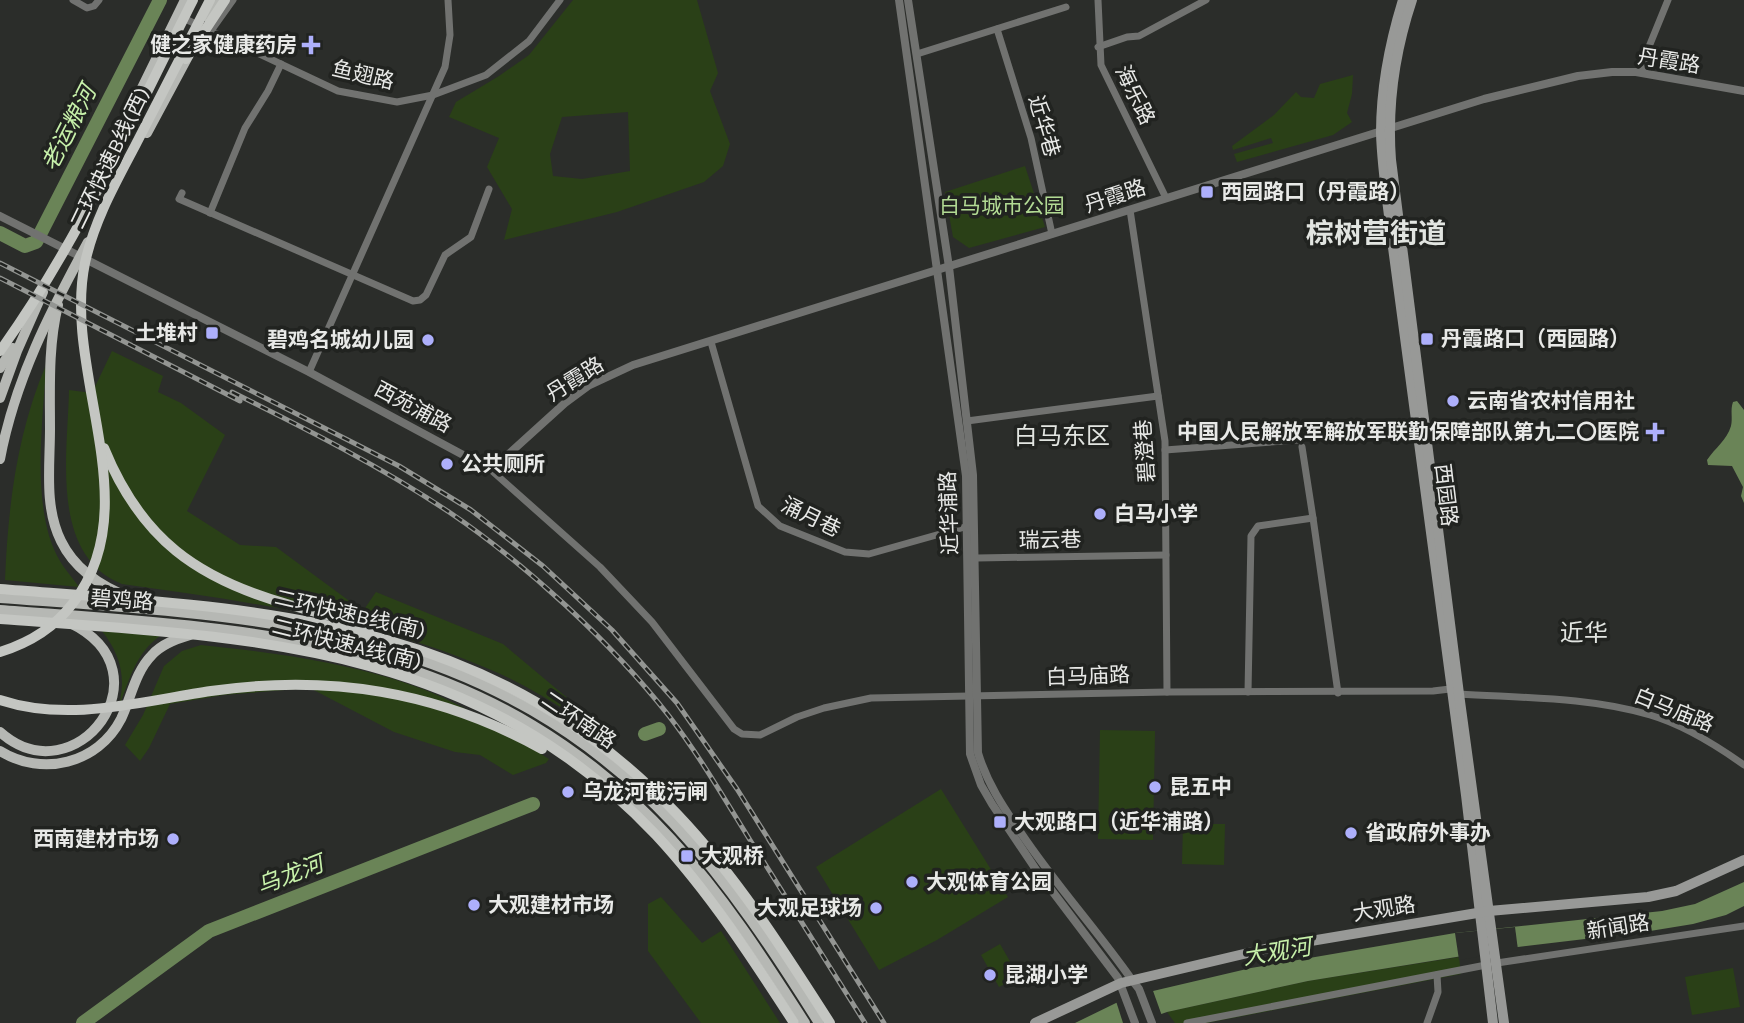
<svg xmlns="http://www.w3.org/2000/svg" width="1744" height="1023" font-family="Karla,'Noto Sans SC',sans-serif">
<style>
.green{fill:#2a4017;fill-rule:evenodd}
.water{fill:#6a8457}
.pier{fill:#2b2d2a}
.lines{fill:none;stroke-linecap:round;stroke-linejoin:round}
.river{stroke:#6a8457;stroke-width:14}
.minor{stroke:#717270;stroke-width:7}
.tertiary{stroke:#717270;stroke-width:8}
.secondary{stroke:#989997;stroke-width:10}
.primary{stroke:#b6b8b4;stroke-width:10}
.trunk{stroke:#c4c6c2;stroke-width:10}
.rail-casing{stroke:#939592;stroke-width:5}
.rail{stroke:#212320;stroke-width:2.5;stroke-dasharray:8;stroke-linecap:butt}
.poi-dot{fill:#adaffb;stroke:#212320;stroke-width:2.5}
.labels{text-anchor:middle;dominant-baseline:central;stroke-width:7;stroke-linejoin:round;paint-order:stroke}
.poi-label{font-size:21px;font-weight:bold;fill:#e8e9e7;stroke:#212320;text-anchor:start}
.street-label{font-size:21px;fill:#e8e9e7;stroke:#212320}
.park-label{font-size:21px;fill:#b2da94;stroke:#212320}
.water-label{font-size:23px;font-style:italic;fill:#c7f1aa;stroke:#212320}
.quarter-label{font-size:24px;fill:#e2e5e1;stroke:#212320}
.district-label{font-size:28px;font-weight:bold;fill:#e2e5e1;stroke:#212320}
</style>
<rect width="100%" height="100%" fill="#2b2d2a"/>
<!-- green -->
<g class="green">
<path d="M573,0H697L718,73L710,91L730,144L723,166L704,182L617,212L504,240L512,209L487,167L499,138L449,117L456,102L499,76L529,55ZM628,112L630,171L582,179L553,176L550,154L562,117Z"/>
<path d="M1353,75L1352,94L1347,113L1352,122L1333,135L1237,162L1234,154L1273,143L1271,138L1233,150L1232,146L1274,115L1296,92L1301,97L1314,98L1320,84Z"/>
<path d="M1025,166L1045,227L969,248L953,237L945,192Z"/>
<path d="M112,351L163,376L158,392L181,403L225,435L187,511L240,545L276,547L363,611L376,592L503,644L583,711L578,718C548,699 517,680 484,667C369,618 244,601 122,584C49,555 68,452 69,390L92,393Z"/>
<path d="M46,365C43,422 30,511 60,561C65,570 73,578 79,587L5,580C8,506 17,433 46,365Z"/>
<path d="M102,631L160,636C136,653 130,678 120,704C120,699 122,690 122,683C122,663 114,646 102,631Z"/>
<path d="M201,645C279,653 375,666 446,699C482,716 515,738 549,759L546,763L513,775L480,755L455,752L394,732L310,688L224,695L170,704L149,748L140,761L125,745L143,715L164,666L182,651Z"/>
<path d="M1100,730L1155,731L1153,840L1098,839Z"/>
<path d="M941,789L1008,897L937,940L879,970L816,867Z"/>
<path d="M1183,824H1225L1224,865L1182,864Z"/>
<path d="M661,897L702,943L721,931L780,1023H701L648,951V904Z"/>
<path d="M1000,944L1019,977L999,987L981,955Z"/>
<path d="M1459,957L1461,974L1207,1023H1175L1167,1012L1308,981Z"/>
<path d="M1733,968L1740,1007L1692,1015L1685,977Z"/>
</g>
<!-- water -->
<g class="water">
<path d="M1737,401L1744,410V503L1741,496L1743,487L1732,466L1708,465L1707,460C1715,448 1727,440 1731,426C1733,418 1730,410 1733,402Z"/>
<path d="M1744,882V906L1726,915L1693,924L1644,932L1518,947L1308,981L1167,1012L1136,1023H1075L1116,1003L1153,991L1251,968L1455,933L1662,911L1695,904Z"/>
</g>
<!-- pier -->
<g class="pier">
<path d="M1515,927L1518,950L1459,960L1455,933Z"/>
<path d="M1152,988L1162,1016L1142,1023H1123L1116,1001Z"/>
</g>
<g class="lines">
<!-- river -->
<g class="river">
<path d="M0,233L25,246L36,242L160,0"/>
<path d="M645,734L659,729"/>
<path d="M83,1023L209,931L533,804"/>
</g>
<!-- minor -->
<g class="minor">
<path d="M73,0L87,8L94,6L99,0"/>
<path d="M1098,0L1101,65L1166,198"/>
<path d="M181,17L338,91L397,102L433,95L486,75L529,41L560,0"/>
<path d="M997,29L1031,138L1052,234"/>
<path d="M208,35L233,0"/>
<path d="M1098,47L1127,37L1139,36L1206,0"/>
<path d="M917,54L1066,7"/>
<path d="M1642,73L1646,54L1668,0"/>
<path d="M182,193L179,199L413,301L420,300L426,295L445,255L471,237L489,189"/>
<path d="M1130,210L1165,441L1167,692"/>
<path d="M210,213L245,128L268,91L281,64"/>
<path d="M711,342L758,506L780,526L845,552L869,554L972,525"/>
<path d="M309,372L445,67L450,35L448,0"/>
<path d="M967,421L1158,396"/>
<path d="M1302,447L1313,518"/>
<path d="M1165,450L1298,440L1303,436"/>
<path d="M491,470L600,567L652,622L734,729L742,734L760,735L797,717L824,708L871,698L1167,692L1433,691L1450,689"/>
<path d="M977,558L1166,555"/>
<path d="M1248,692L1251,536L1258,526L1313,518L1338,693"/>
<path d="M1459,694C1523,698 1589,697 1650,715C1684,725 1716,745 1744,765"/>
<path d="M1497,963L1744,926"/>
<path d="M1187,1023L1486,965"/>
<path d="M1427,1023L1438,992L1437,975"/>
</g>
<!-- tertiary -->
<g class="tertiary">
<path d="M899,0L966,476L970,754L981,785L992,804L1037,871L1118,978L1135,1023"/>
<path d="M908,0L949,267L973,475L978,753C987,783 1003,807 1021,833C1055,884 1097,930 1132,980L1139,989L1152,1023"/>
<path d="M0,216L309,372L491,470L565,403L588,386L633,365L1484,99L1578,76L1612,72H1636L1744,91"/>
</g>
<!-- secondary -->
<g class="secondary">
<path d="M1403,0C1390,42 1381,89 1381,133C1382,168 1388,205 1392,240L1466,795L1493,1023"/>
<path d="M1412,0C1395,51 1387,106 1391,160L1459,694L1504,1023"/>
<path d="M1035,1023L1121,983L1269,948L1489,911L1648,897L1676,891L1744,860"/>
</g>
<!-- primary -->
<g class="primary">
<path d="M209,18L218,0"/>
<path d="M147,133L191,51"/>
<path d="M94,186L185,0"/>
<path d="M58,305C48,346 50,388 50,429C50,466 44,507 61,541C75,570 102,587 131,598"/>
<path d="M0,368L13,348"/>
<path d="M0,398L17,351L43,292"/>
<path d="M0,459C15,380 50,312 88,242"/>
<path d="M0,598C256,617 483,622 673,823C729,883 775,953 819,1023"/>
<path d="M0,610C258,630 483,634 671,839C723,895 764,959 805,1023"/>
<path d="M0,732C75,799 172,672 70,623"/>
<path d="M0,751C42,777 98,764 121,719C131,698 135,672 152,655C162,644 176,639 190,635"/>
</g>
<!-- trunk -->
<g class="trunk">
<path d="M186,59L225,0"/>
<path d="M0,351C78,243 133,118 193,0"/>
<path d="M104,448C141,539 197,579 290,605C317,613 346,619 373,628"/>
<path d="M0,589C257,609 486,613 677,814C737,877 784,951 830,1023"/>
<path d="M0,619C247,637 473,642 656,835C709,892 752,958 794,1023"/>
<path d="M0,652C29,643 55,627 73,603C149,505 62,373 85,263C94,221 115,184 135,146C160,97 185,49 210,0"/>
<path d="M0,700C69,723 142,701 211,691C329,674 437,691 542,749"/>
</g>
<defs>
<g id="rail">
<path d="M0,263L399,466L471,510L543,566L612,630L677,703L737,789L884,1023"/>
<path d="M0,278L240,401"/>
<path d="M232,392C306,429 380,466 449,512C526,564 612,643 669,716C699,755 724,798 750,840C788,901 827,962 865,1023"/>
</g>
</defs>
<!-- rail casing -->
<use href="#rail" class="rail-casing"/>
<!-- rail -->
<use href="#rail" class="rail"/>
</g>
<!-- markers -->
<g class="poi-dot">
<path d="M307.5 34.5h7v7h7v7h-7v7h-7v-7h-7v-7h7z"/>
<rect x="1200" y="185" width="14" height="14" rx="3.5"/>
<rect x="205" y="326" width="14" height="14" rx="3.5"/>
<rect x="1420" y="332" width="14" height="14" rx="3.5"/>
<circle cx="428" cy="340" r="7"/>
<circle cx="1453" cy="401" r="7"/>
<path d="M1651.5 421.5h7v7h7v7h-7v7h-7v-7h-7v-7h7z"/>
<circle cx="447" cy="464" r="7"/>
<circle cx="1100" cy="514" r="7"/>
<circle cx="1155" cy="787" r="7"/>
<circle cx="568" cy="792" r="7"/>
<rect x="993" y="815" width="14" height="14" rx="3.5"/>
<circle cx="1351" cy="833" r="7"/>
<circle cx="173" cy="839" r="7"/>
<rect x="680" y="849" width="14" height="14" rx="3.5"/>
<circle cx="912" cy="882" r="7"/>
<circle cx="474" cy="905" r="7"/>
<circle cx="876" cy="908" r="7"/>
<circle cx="990" cy="975" r="7"/>
</g>
<g class="labels">
<!-- poi labels -->
<g class="poi-label">
<text x="297" y="45" text-anchor="end">健之家健康药房</text>
<text x="1221" y="192">西园路口（丹霞路）</text>
<text x="198" y="333" text-anchor="end">土堆村</text>
<text x="1441" y="339">丹霞路口（西园路）</text>
<text x="414" y="340" text-anchor="end">碧鸡名城幼儿园</text>
<text x="1467" y="401">云南省农村信用社</text>
<text x="1639" y="432" text-anchor="end">中国人民解放军解放军联勤保障部队第九二〇医院</text>
<text x="461" y="464">公共厕所</text>
<text x="1114" y="514">白马小学</text>
<text x="1169" y="787">昆五中</text>
<text x="582" y="792">乌龙河截污闸</text>
<text x="1014" y="822">大观路口（近华浦路）</text>
<text x="1365" y="833">省政府外事办</text>
<text x="159" y="839" text-anchor="end">西南建材市场</text>
<text x="701" y="856">大观桥</text>
<text x="926" y="882">大观体育公园</text>
<text x="488" y="905">大观建材市场</text>
<text x="862" y="908" text-anchor="end">大观足球场</text>
<text x="1004" y="975">昆湖小学</text>
</g>
<!-- street labels -->
<g class="street-label">
<text transform="translate(1669 61) rotate(9)">丹霞路</text>
<text transform="translate(363 75) rotate(13)">鱼翅路</text>
<text transform="translate(1135 95) rotate(64)">海乐路</text>
<text transform="translate(1044 126) rotate(74)">近华巷</text>
<text transform="translate(110 158) rotate(-64)">二环快速B线(西)</text>
<text transform="translate(1115 196) rotate(-18)">丹霞路</text>
<text transform="translate(575 379) rotate(-32)">丹霞路</text>
<text transform="translate(413 407) rotate(28)">西苑浦路</text>
<text transform="translate(1145 451) rotate(-94)">碧澄巷</text>
<text transform="translate(1446 495) rotate(83)">西园路</text>
<text transform="translate(949 513) rotate(-92)">近华浦路</text>
<text transform="translate(811 517) rotate(26)">涌月巷</text>
<text transform="translate(1050 540) rotate(-1)">瑞云巷</text>
<text transform="translate(122 600) rotate(4)">碧鸡路</text>
<text transform="translate(350 614) rotate(13)">二环快速B线(南)</text>
<text transform="translate(347 644) rotate(14)">二环快速A线(南)</text>
<text transform="translate(1088 676) rotate(-2)">白马庙路</text>
<text transform="translate(1674 710) rotate(22)">白马庙路</text>
<text transform="translate(579 720) rotate(34)">二环南路</text>
<text transform="translate(1384 909) rotate(-9)">大观路</text>
<text transform="translate(1618 927) rotate(-9)">新闻路</text>
</g>
<!-- park labels -->
<g class="park-label">
<text x="1002" y="206">白马城市公园</text>
</g>
<!-- water labels -->
<g class="water-label">
<text transform="translate(69 128) rotate(-63)">老运粮河</text>
<text transform="translate(290 875) rotate(-21)">乌龙河</text>
<text transform="translate(1277 952) rotate(-9)">大观河</text>
</g>
<!-- quarter labels -->
<g class="quarter-label">
<text x="1062" y="436">白马东区</text>
<text x="1584" y="633">近华</text>
</g>
<!-- district labels -->
<g class="district-label">
<text x="1376" y="233">棕树营街道</text>
</g>
</g>
</svg>
